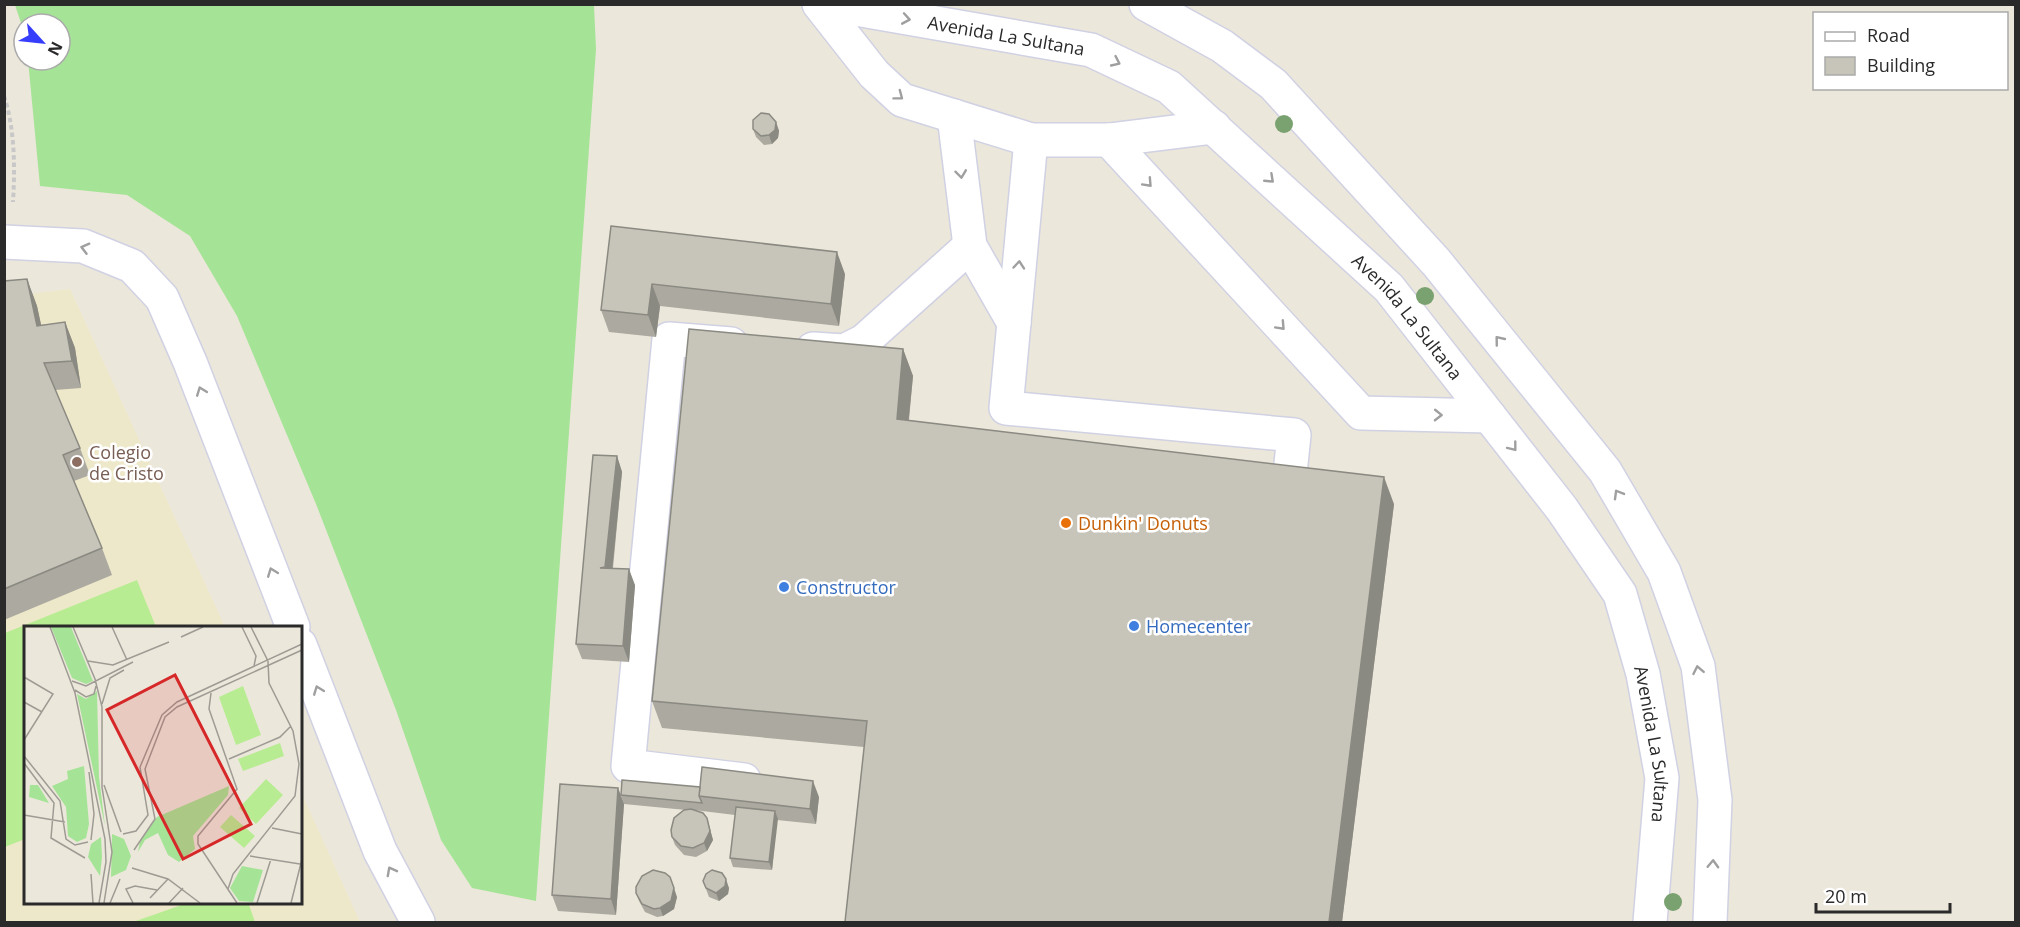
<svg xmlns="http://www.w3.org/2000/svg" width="2020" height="927" font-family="'Open Sans',sans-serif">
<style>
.education{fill:#eee8ca}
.grass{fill:#a5e496}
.pitch{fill:#b8ec92}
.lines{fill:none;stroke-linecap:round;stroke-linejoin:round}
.minor-casing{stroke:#d0d1e3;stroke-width:36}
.path{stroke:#c8c8c8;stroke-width:4;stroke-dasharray:4.5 3;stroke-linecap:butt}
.minor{stroke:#fff;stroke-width:33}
.tree{fill:#7aa170}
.wall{fill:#aba9a0}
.shaded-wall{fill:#8b8a82}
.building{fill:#c7c5ba;stroke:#8b8a82;stroke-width:1.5}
.oneway{stroke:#9f9f9f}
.education-dot{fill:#8d6e63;stroke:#fff;stroke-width:2}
.food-dot{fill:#e8710a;stroke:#fff;stroke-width:2}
.shop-dot{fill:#3f7fe0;stroke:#fff;stroke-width:2}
.labels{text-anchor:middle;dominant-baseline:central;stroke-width:5;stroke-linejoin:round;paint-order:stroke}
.street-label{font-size:18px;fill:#2a2a2a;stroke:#fff}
.education-label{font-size:18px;fill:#785e54;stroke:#fff;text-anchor:start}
.food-label{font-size:18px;fill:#c56008;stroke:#fff;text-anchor:start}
.shop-label{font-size:18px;fill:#366cbe;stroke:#fff;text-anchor:start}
.inset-road{fill:none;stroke:#9e9b94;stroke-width:1.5}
.view{fill:#d62828;fill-opacity:0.15;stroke:#d62828;stroke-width:3}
.inset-edge{fill:none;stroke:#2a2a2a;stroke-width:3}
</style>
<rect width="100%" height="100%" fill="#ece7db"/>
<!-- education -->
<path class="education" d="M70,289L225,627H26V902H300V790L360,922H5L4,297Z"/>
<!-- grass -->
<path class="grass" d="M15,5H594L596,49L536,901L472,888L441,840L396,710L316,504L237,316L190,236L127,195L40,186L28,60H60V24H24V32Z"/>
<!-- pitch -->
<g class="pitch">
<path d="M137,580L156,627H26L25,839L5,847V633Z"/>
<path d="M190,902H248L255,922H133Z"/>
</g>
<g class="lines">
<defs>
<g id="minor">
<path d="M819,4L874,74L902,100L1031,140H1109L1214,127"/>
<path id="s1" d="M827,4L1091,50L1169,87L1389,288L1562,509L1620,594L1643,674L1662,778L1650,922"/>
<path d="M1146,4L1222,46L1273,84L1436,262L1605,471L1664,572L1698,666L1715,800L1710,922"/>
<path d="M954,116L970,246L1014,323"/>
<path d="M1031,140L1006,408L1294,435L1288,492"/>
<path d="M1109,140L1361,413L1489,416"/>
<path d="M4,242L83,246L132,266L162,298L190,362L293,627"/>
<path d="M731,344L669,339L628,766L744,780"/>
<path d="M813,349L844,351L864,341L970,246"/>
<path d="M300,645L380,851L418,922"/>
</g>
</defs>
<!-- minor casing -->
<use href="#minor" class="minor-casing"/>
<!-- path -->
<path class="path" d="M4,96C15,129 15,168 13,202"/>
<!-- minor -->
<use href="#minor" class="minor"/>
</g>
<!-- trees -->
<g class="tree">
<circle cx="1284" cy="124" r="9"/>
<circle cx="1425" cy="296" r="9"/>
<circle cx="1673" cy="902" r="9"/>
</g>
<!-- wall -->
<g class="wall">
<path d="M776,122L779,131L778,138L772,144L764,145L756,137L753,129Z"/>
<path d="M611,226L845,274L839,326L660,306L656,337L609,332L601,310Z"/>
<path d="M27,279L37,306L41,325L65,322L75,348L81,388L55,390L80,448L90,475L74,481L102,548L112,575L4,620V281Z"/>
<path d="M903,349L913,376L909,420L1394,504L1342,922H845L864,747L662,728L652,701Z"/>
<path d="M617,456L622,472L613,568L635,585L629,662L582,659L576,644Z"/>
<path d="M618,788L624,804L616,915L558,911L552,895Z"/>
<path d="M621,795L819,797L816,824L777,820L772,870L733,867L730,858L735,815L694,810L707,818L713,840L707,851L696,857L684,855L675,845L672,837L686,810L624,804Z"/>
<path d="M703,881L729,888L728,894L719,901L709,897Z"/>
<path d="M636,893L677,897L674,909L663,916L657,917L645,912L639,901Z"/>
</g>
<!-- shaded-wall -->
<g class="shaded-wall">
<path d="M776,122L779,131L778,138L772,144L769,135Z"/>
<path d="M837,252L845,274L839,326L831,304Z"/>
<path d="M27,279L37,306L47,352L37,326Z"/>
<path d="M652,284L660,306L656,337L648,315Z"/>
<path d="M65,322L75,348L81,388L72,361Z"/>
<path d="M903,349L913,376L906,446L897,419Z"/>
<path d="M617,456L622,472L611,582L605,567Z"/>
<path d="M1384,477L1394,504L1342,922H1329Z"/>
<path d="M629,569L635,585L629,662L623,646Z"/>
<path d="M813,781L819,797L816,824L810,809Z"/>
<path d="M618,788L624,804L616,915L611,899Z"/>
<path d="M775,811L778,819L772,870L769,862Z"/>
<path d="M707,818L713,840L707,851L704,843Z"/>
<path d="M726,879L729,888L728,894L719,901L716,893Z"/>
<path d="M674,888L677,897L674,909L663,916L660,908Z"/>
</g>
<!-- building -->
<g class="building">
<path d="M761,113L769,114L776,122L775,130L769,135L761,136L753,129V120Z"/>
<path d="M611,226L837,252L831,304L652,284L648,315L601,310Z"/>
<path d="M27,279L37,326L65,322L72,361L44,363L80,448L63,455L102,548L4,589V281Z"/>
<path d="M689,329L903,349L897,419L1384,477L1329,922H845L867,721L652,701Z"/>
<path d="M593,455L617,456L605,567L600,568L629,569L623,646L576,644Z"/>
<path d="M702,767L813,781L810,809L699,796Z"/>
<path d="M622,780L700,787L699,796L702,803L621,795Z"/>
<path d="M560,784L618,788L611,899L552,895Z"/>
<path d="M736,807L775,811L769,862L730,858Z"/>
<path d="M691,809L703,813L707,818L710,831L704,843L693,848L681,846L672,837L671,830L674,818L684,810Z"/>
<path d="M653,870L665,873L670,877L674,888L671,901L660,908L654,909L642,904L636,893V887L642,876Z"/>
<path d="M712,870L722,873L726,879L725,886L716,893L706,888L703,881L706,874Z"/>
</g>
<!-- one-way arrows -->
<defs><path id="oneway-chevron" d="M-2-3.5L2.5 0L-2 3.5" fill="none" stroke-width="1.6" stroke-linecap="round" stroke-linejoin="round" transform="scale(1.5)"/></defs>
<g class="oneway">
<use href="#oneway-chevron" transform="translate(906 19) rotate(10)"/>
<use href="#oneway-chevron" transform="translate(1116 62) rotate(25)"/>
<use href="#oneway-chevron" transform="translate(899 96) rotate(37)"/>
<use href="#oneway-chevron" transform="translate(961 174) rotate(83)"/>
<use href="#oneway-chevron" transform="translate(1270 179) rotate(43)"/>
<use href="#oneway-chevron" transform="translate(1148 183) rotate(47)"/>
<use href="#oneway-chevron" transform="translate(85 248) rotate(-165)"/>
<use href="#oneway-chevron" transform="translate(1019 265) rotate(-85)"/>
<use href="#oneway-chevron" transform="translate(1281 326) rotate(47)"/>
<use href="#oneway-chevron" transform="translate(1499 340) rotate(-129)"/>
<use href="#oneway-chevron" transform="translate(201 391) rotate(-111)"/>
<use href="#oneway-chevron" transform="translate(1438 415) rotate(1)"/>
<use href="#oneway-chevron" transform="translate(1513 447) rotate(52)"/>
<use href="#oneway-chevron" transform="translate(1618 494) rotate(-120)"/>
<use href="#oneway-chevron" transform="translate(272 572) rotate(-111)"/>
<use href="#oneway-chevron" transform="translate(1698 670) rotate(-101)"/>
<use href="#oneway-chevron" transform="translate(318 690) rotate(-111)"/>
<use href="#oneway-chevron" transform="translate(1713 864) rotate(-88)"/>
<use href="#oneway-chevron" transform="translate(391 871) rotate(-118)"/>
</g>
<!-- markers -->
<circle class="education-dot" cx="77" cy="462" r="6"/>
<circle class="food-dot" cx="1066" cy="523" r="6"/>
<g class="shop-dot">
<circle cx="784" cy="587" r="6"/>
<circle cx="1134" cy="626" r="6"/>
</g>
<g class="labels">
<!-- street labels -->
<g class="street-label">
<text stroke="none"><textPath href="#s1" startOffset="182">Avenida La Sultana</textPath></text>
<text stroke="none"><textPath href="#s1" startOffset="686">Avenida La Sultana</textPath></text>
<text stroke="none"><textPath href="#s1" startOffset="1190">Avenida La Sultana</textPath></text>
</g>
<!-- education labels -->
<g class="education-label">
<text x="89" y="452">Colegio<tspan x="89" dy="21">de Cristo</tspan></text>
</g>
<!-- food labels -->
<g class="food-label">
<text x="1078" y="523">Dunkin' Donuts</text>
</g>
<!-- shop labels -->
<g class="shop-label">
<text x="796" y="587">Constructor</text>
<text x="1146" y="626">Homecenter</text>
</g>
</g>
<!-- overview -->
<g transform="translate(24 626)">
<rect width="278" height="278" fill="#ece7db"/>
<path d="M27,1H47L69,55L62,58L48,52ZM73,65L75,151L81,200L53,68L62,73ZM60,140L65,198L62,212L53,216L44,210L42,181L28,160L44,153L43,145ZM6,159H14L25,177L5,171ZM205,160L204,169L169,210L171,223L155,236L144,229L134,207L121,214L114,226L116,215L133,191ZM88,208L100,213L107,230L102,244L87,251ZM77,211L78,231L76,250L64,231L67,218Z" fill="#a5e496"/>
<path d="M218,240L239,244L229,276L215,275L206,262Z" fill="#a5e496"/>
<path d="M219,60L237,109L212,119L195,71ZM256,117L260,130L219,145L214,133ZM242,153L259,169L232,198L215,182ZM207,189L231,210L220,222L196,201Z" fill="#b8ec92"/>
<path class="inset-road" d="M26,1L51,67L81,213L82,236L75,277M49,1L71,53L78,81V161L88,226L80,277M88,1L103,34M218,1L232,30L230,40M227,1L244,35M157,11L179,1M64,35L89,39L145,16M0,51L29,68L0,114M48,55L62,60L109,36M51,64L62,71L70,68L72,60M187,67L185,83L213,163L174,210V218L213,277M0,76L18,86M78,78L86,52L100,44M0,130L36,175L42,213L51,219L64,216M205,133L256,111L267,100M0,137L30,177L27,212L61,232M65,146L70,188L67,214M80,159L97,206M0,189L41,196M248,202L278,208M99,208L112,205L124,189L116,141L138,89L153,76L278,18M110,224L131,193L121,143L141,91L153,81L278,24M226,230L276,238M108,242L144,253L176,277M67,248L69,277M204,263L209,248L271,170L275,138L269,105L245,57L244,35M126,272L144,253M86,277L96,253M109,277L102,263L111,260L133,264M145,277L159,262M233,277L247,233M267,277L278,233"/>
<path class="view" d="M151,49L227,198L159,233L83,84Z"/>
<rect width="278" height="278" class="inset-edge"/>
</g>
<!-- border -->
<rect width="2020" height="927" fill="none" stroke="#2a2a2a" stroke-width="12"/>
<!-- legend -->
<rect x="1813" y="12" width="195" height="78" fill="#ffffff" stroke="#aaaaaa" stroke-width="1.5"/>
<rect x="1825" y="32" width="30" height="9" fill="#ffffff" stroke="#aaaaaa" stroke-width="1.5"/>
<text x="1867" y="42" font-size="18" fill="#2a2a2a">Road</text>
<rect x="1825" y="57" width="30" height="18" fill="#c7c5ba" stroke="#aaaaaa" stroke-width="1.5"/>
<text x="1867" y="72" font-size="18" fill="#2a2a2a">Building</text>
<!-- north arrow -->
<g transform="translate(42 42) rotate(117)"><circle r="28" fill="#ffffff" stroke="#aaaaaa" stroke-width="1.5"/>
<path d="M0-4.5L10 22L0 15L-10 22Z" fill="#373dfd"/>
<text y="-9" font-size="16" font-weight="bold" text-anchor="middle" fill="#2a2a2a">N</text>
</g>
<!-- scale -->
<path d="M1816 903v9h134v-9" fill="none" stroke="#2a2a2a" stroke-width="3"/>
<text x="1825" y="903" font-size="18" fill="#2a2a2a" stroke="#ffffff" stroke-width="4.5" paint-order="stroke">20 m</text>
</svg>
